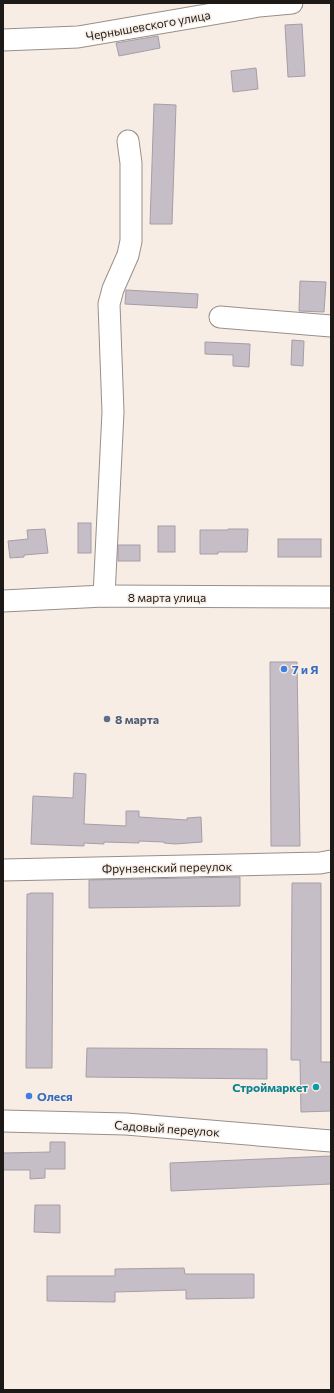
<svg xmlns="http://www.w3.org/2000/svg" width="334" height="1393" font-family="Commissioner,sans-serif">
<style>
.building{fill:#c6bec7;stroke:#a69ea7}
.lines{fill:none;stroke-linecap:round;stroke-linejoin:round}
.minor-casing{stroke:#988f88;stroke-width:23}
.minor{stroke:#fff;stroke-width:21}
.shop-dot{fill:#3f7fe0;stroke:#f7ede5;stroke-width:1.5}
.service-dot{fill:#5c6f8a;stroke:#f7ede5;stroke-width:1.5}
.culture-dot{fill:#0f9aa8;stroke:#f7ede5;stroke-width:1.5}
.labels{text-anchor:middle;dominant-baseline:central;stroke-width:3;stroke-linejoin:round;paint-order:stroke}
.street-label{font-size:12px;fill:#1d1917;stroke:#f7ede5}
.shop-label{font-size:12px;font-weight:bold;fill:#366cbe;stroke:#f7ede5;text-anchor:start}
.service-label{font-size:12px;font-weight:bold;fill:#4e5e75;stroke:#f7ede5;text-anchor:start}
.culture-label{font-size:12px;font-weight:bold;fill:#0d838f;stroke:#f7ede5;text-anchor:end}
</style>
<rect width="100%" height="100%" fill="#f7ede5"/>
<!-- building -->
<g class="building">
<path d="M302,24L305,76L288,77L285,25Z"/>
<path d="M158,36L160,48L119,56L116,43Z"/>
<path d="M256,68L258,89L233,92L231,71Z"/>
<path d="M154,104L176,105L172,224H150Z"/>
<path d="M300,281L326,282L324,312L299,311Z"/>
<path d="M126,290L198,294L197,308L125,304Z"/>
<path d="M292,340L304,341L303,366L291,365Z"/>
<path d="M205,342L250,344L249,367L233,366V355L205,354Z"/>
<rect x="78" y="523" width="13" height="30"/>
<rect x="158" y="526" width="17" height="26"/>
<path d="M45,529L48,553L24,555V557L10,558L8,541L28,539L27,530Z"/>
<path d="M228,529H248L247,552H218V554H200V530H228Z"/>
<rect x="278" y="539" width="43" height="18"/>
<rect x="118" y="545" width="22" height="16"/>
<path d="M270,662H297L300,846H271Z"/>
<path d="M74,773L86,774L84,824L126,826V811H139V817L187,820V818L201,817L202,842L175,844L164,843V842L139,841V843L104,842V844L84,843V846L31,844L33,796L73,798Z"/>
<path d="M240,877V906L89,908V880Z"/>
<path d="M292,883H321V1062H331V1111L301,1112L300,1060H291Z"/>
<path d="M30,893H53L52,1068H26L27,894H30Z"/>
<path d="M87,1048L267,1049V1079L86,1077Z"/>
<path d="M50,1142H65V1169H45V1178L30,1179V1170H3V1153L50,1152Z"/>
<path d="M331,1156V1184L171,1191L170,1163Z"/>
<path d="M35,1205H60V1233L34,1232Z"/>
<path d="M184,1268L185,1274H254V1298L186,1299V1290L115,1292V1302L47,1301V1276H115V1269Z"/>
</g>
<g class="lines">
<defs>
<g id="minor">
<path d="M3,40L78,37L259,6L292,3"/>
<path d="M220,317L331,326"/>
<path d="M104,596L113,412L109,304L113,289L128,255L131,241V163L128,141"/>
<path d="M3,601L104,596L331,597"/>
<path d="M3,870L320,863L331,861"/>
<path d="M3,1121L126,1124L331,1141"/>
</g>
</defs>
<!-- minor casing -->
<use href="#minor" class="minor-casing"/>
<!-- minor -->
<use href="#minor" class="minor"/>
</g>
<!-- markers -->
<g class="shop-dot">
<circle cx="284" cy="669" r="4"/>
<circle cx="29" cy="1096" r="4"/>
</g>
<circle class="service-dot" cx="107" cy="719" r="4"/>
<circle class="culture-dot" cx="316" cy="1087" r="4"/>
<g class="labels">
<!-- street labels -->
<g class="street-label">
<text transform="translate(148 25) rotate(-10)">Чернышевского улица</text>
<text x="167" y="597">8 марта улица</text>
<text transform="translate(167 867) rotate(-1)">Фрунзенский переулок</text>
<text transform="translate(167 1128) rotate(4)">Садовый переулок</text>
</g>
<!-- shop labels -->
<g class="shop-label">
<text x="292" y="669">7 и Я</text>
<text x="37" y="1096">Олеся</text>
</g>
<!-- service labels -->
<g class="service-label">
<text x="115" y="719">8 марта</text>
</g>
<!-- culture labels -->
<g class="culture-label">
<text x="308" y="1087">Строймаркет</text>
</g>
</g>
<!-- border -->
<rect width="334" height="1393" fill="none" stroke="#1d1917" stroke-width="8"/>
</svg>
